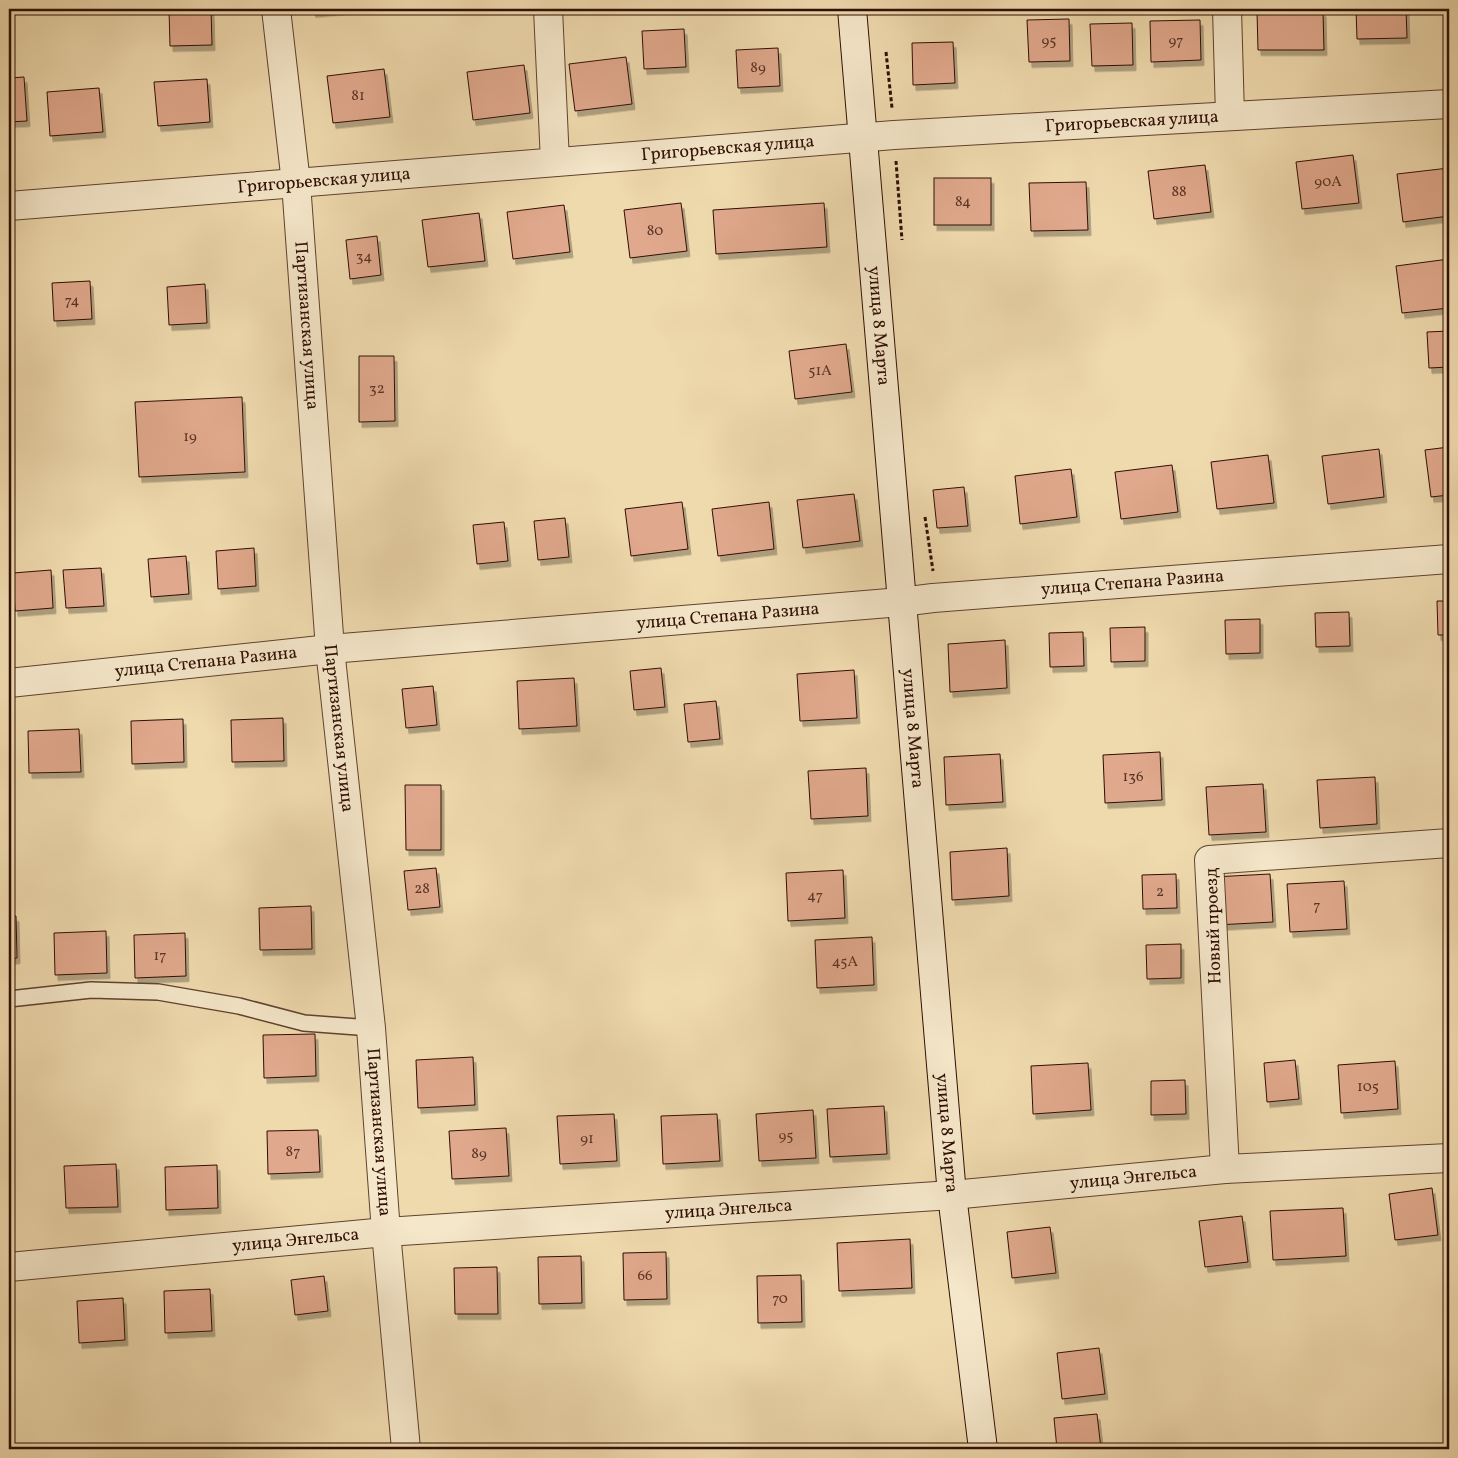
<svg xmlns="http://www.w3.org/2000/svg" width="1458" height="1458" font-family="Vollkorn,serif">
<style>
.building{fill:#e0a88c;stroke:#2f0e03;filter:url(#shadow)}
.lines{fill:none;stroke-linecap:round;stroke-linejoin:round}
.lane-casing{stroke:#5f412e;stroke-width:18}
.street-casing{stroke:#5f412e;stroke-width:30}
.secondary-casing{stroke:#2f0e03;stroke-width:30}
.path{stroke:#2f0e03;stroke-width:3;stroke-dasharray:4 2.5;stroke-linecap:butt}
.lane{stroke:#f5e7ca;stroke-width:15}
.street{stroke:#f5e7ca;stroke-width:28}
.secondary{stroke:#f5e7ca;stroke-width:28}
.labels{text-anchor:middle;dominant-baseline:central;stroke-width:4;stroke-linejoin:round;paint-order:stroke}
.number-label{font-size:15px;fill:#5b3425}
.street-label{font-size:18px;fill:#2f0e03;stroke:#f5e7ca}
</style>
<defs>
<filter id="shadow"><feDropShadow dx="3" dy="5.5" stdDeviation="0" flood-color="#0004"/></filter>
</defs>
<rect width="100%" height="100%" fill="#efdaae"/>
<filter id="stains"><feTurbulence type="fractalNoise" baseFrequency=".004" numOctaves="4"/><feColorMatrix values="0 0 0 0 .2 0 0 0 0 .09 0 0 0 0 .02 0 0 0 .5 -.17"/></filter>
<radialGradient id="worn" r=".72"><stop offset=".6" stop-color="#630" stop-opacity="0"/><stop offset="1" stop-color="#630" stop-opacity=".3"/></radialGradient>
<!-- building -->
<g class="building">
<path d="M169,9H211L212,45L170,46Z"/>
<path d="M312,9H342L313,12Z"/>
<path d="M1356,9H1406L1407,38L1357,39Z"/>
<path d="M1257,11H1323L1324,50H1258Z"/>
<path d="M1069,19L1070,61L1029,62L1027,20Z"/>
<path d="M1200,20L1201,60L1151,62L1150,21Z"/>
<path d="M1132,23L1133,65L1092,66L1090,24Z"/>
<path d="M684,29L686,67L644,69L642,31Z"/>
<path d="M953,42L955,83L913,85L912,43Z"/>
<path d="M778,48L780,86L738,88L736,50Z"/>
<path d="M626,57L632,104L575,111L569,64Z"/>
<path d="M524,65L530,113L473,120L467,72Z"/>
<path d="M384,69L390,117L333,123L327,76Z"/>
<path d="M24,77L27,121L9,122V78Z"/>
<path d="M207,79L210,122L158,126L154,82Z"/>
<path d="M99,88L103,132L50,136L47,92Z"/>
<path d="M1353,155L1359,203L1302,209L1296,162Z"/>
<path d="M1205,165L1211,212L1154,219L1148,171Z"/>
<path d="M1449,168V216L1403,222L1397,174Z"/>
<rect x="934" y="178" width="57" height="47"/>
<path d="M1086,182L1088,230L1031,231L1029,183Z"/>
<path d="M681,203L687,251L630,258L624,210Z"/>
<path d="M824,203L827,247L716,254L713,210Z"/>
<path d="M564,205L570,252L513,259L507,212Z"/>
<path d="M479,213L485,261L428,267L422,220Z"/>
<path d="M377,236L381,275L350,279L346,240Z"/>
<path d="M1449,259V308L1402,313L1396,266Z"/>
<path d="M90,281L92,319L54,321L52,283Z"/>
<path d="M205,284L207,323L169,325L167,287Z"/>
<path d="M1449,331V367L1429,368L1427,332Z"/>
<path d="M846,344L852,392L795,399L789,351Z"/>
<path d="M359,356H394L395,421L359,422Z"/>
<path d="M242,397L245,472L139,477L135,402Z"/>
<path d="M1449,447V495L1431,497L1425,450Z"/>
<path d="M1379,449L1384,497L1328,504L1322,456Z"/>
<path d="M1268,455L1274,503L1217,509L1211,462Z"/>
<path d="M1172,465L1178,512L1121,519L1115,472Z"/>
<path d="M1071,469L1077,517L1020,524L1015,476Z"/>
<path d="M964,487L968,526L937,528L933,490Z"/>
<path d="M854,494L860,541L803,548L797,500Z"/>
<path d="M682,502L688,549L631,556L625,509Z"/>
<path d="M769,502L774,549L718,556L712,509Z"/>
<path d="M565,518L569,557L538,560L534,521Z"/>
<path d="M504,522L508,561L477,564L473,525Z"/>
<path d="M254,548L256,586L218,589L216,551Z"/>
<path d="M186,556L189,594L151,597L148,559Z"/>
<path d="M101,568L104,606L66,608L63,570Z"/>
<path d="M51,570L53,608L15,611L13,573Z"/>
<path d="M1437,601H1449V635H1438Z"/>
<path d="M1349,612L1350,646L1316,647L1315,613Z"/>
<path d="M1260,619V653L1226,654L1225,620Z"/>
<path d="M1145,627V661L1111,662L1110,628Z"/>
<path d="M1083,632L1084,666L1050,667L1049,633Z"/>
<path d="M1005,640L1007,688L950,692L948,644Z"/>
<path d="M661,668L665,707L634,710L630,671Z"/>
<path d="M854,670L857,718L800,721L797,674Z"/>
<path d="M574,678L577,726L519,729L517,681Z"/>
<path d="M433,686L437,725L406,728L402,689Z"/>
<path d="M716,701L720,739L688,742L684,704Z"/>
<path d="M283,718L284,761L232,762L231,720Z"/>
<path d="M183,719L184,762L132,764L131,721Z"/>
<path d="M79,729L81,772L29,773L28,731Z"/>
<path d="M1160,752L1162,800L1105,803L1103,755Z"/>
<path d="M1000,754L1003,802L946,805L944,757Z"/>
<path d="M866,768L868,816L811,819L808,771Z"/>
<path d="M1375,777L1377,824L1320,828L1317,780Z"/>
<path d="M1263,784L1266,832L1209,835L1206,787Z"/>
<path d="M405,785H441V850H406Z"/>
<path d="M1007,848L1009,896L952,900L950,852Z"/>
<path d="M436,868L440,907L408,910L404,871Z"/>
<path d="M843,870L845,918L788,921L786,873Z"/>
<path d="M1176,874L1177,908L1143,909L1142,875Z"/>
<path d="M1270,874L1273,922L1216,925L1213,877Z"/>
<path d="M1344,881L1347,929L1290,932L1287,884Z"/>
<path d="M311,906L312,949L260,950L259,908Z"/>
<path d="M9,916H16L17,958L9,959Z"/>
<path d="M106,931L107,973L55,975L54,933Z"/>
<path d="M185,933L186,976L135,978L134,935Z"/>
<path d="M872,937L874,985L817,988L815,940Z"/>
<path d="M1181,944V978L1147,979L1146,945Z"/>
<path d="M315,1034L316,1076L264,1078L263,1035Z"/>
<path d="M473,1057L475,1105L418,1108L416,1060Z"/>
<path d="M1295,1060L1299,1099L1267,1102L1264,1063Z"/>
<path d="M1395,1061L1398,1109L1341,1113L1338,1065Z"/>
<path d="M1088,1063L1091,1110L1033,1114L1031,1066Z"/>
<path d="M1185,1080L1186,1114L1151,1115V1081Z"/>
<path d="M884,1106L887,1154L830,1157L827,1109Z"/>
<path d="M813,1110L816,1158L759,1161L756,1114Z"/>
<path d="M614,1114L617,1161L560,1164L557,1116Z"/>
<path d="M717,1114L720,1161L663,1164L661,1116Z"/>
<path d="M506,1128L509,1176L452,1179L449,1131Z"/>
<path d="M318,1130L320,1172L268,1174L267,1131Z"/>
<path d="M116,1164L118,1207L66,1208L64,1166Z"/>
<path d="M217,1165L218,1208L166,1210L165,1167Z"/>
<path d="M1432,1188L1438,1235L1395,1240L1389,1194Z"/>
<path d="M1343,1208L1346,1256L1273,1260L1270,1211Z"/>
<path d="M1242,1216L1248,1262L1205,1267L1199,1221Z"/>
<path d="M1050,1227L1056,1273L1012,1278L1007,1232Z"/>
<path d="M910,1239L912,1288L839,1291L837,1243Z"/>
<path d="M666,1252L667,1299L624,1300L623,1253Z"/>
<path d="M581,1256L582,1303L539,1304L538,1257Z"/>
<path d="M497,1267L498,1314H455L454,1268Z"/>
<path d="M801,1275L802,1322L758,1323L757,1276Z"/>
<path d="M324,1276L328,1311L295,1315L291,1280Z"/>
<path d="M210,1289L212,1331L165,1333L164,1291Z"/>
<path d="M123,1298L125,1340L79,1343L77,1301Z"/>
<path d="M1099,1348L1105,1394L1062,1399L1057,1353Z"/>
<path d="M1097,1414L1101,1449H1057L1054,1418Z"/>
<path d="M945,1444V1449H902V1445Z"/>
</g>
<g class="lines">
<defs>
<path id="lane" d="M9,999L91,990L158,992L239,1006L304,1023L371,1028"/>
<g id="street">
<path id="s1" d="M276,9L296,183L330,649L371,1028L386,1232L406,1449"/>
<path d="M548,9L555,162"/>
<path d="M1227,9L1230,116"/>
<path id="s2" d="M9,206L894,135L1449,104"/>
<path id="s3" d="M9,683L330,649L901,602L933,598L1449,559"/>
<path d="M1225,1169L1209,860L1449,843"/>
<path id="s4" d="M9,1267L386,1232L952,1195L1225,1169L1449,1158"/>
</g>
<g id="secondary">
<path id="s5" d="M852,9L952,1195L983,1449"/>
</g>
</defs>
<!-- lane casing -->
<use href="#lane" class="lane-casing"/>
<!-- street casing -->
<use href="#street" class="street-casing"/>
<!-- secondary casing -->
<use href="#secondary" class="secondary-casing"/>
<!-- path -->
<g class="path">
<path d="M886,52L892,108"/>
<path d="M896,161L902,240"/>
<path d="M925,517L933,571"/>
</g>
<!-- lane -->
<use href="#lane" class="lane"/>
<!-- street -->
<use href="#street" class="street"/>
<!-- secondary -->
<use href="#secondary" class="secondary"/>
</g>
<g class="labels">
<!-- number labels -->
<g class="number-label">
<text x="1049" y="41">95</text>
<text x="1176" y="41">97</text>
<text x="758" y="68">89</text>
<text x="358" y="96">81</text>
<text x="1328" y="182">90А</text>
<text x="1179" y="192">88</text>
<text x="963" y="202">84</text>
<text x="655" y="231">80</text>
<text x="364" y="257">34</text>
<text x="72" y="301">74</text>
<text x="820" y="371">51А</text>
<text x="377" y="389">32</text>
<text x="190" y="437">19</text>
<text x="1133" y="777">136</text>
<text x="422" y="889">28</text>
<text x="1160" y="892">2</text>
<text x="815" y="896">47</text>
<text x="1317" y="906">7</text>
<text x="160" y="956">17</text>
<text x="845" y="962">45А</text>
<text x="1368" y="1087">105</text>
<text x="786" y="1136">95</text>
<text x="587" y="1139">91</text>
<text x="293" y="1152">87</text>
<text x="479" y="1154">89</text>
<text x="645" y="1276">66</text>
<text x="780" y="1299">70</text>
</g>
<!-- street labels -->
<g class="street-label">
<text stroke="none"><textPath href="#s2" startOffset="1126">Григорьевская улица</textPath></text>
<text stroke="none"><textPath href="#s2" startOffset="721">Григорьевская улица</textPath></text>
<text stroke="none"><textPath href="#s2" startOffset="316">Григорьевская улица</textPath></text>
<text stroke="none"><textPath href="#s1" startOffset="318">Партизанская улица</textPath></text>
<text stroke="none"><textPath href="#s5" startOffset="318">улица 8 Марта</textPath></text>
<text stroke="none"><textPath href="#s3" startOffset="1128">улица Степана Разина</textPath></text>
<text stroke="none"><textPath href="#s3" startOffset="722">улица Степана Разина</textPath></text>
<text stroke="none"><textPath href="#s3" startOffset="198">улица Степана Разина</textPath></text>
<text stroke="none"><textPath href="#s1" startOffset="722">Партизанская улица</textPath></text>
<text stroke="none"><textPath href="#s5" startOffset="722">улица 8 Марта</textPath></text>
<text transform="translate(1214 926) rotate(-92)">Новый проезд</text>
<text stroke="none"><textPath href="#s1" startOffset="1128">Партизанская улица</textPath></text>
<text stroke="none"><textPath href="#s5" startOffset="1128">улица 8 Марта</textPath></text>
<text stroke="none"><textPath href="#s4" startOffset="1128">улица Энгельса</textPath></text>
<text stroke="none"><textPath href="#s4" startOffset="722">улица Энгельса</textPath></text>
<text stroke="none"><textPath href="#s4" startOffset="288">улица Энгельса</textPath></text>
</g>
</g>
<!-- margin -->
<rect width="1458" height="1458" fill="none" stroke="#efdaae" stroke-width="30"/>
<rect x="10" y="10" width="1438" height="1438" fill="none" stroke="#2f0e03" stroke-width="2.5"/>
<rect x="15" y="15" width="1428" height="1428" fill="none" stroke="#2f0e03"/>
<rect width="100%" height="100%" filter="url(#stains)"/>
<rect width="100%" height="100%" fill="url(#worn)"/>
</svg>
